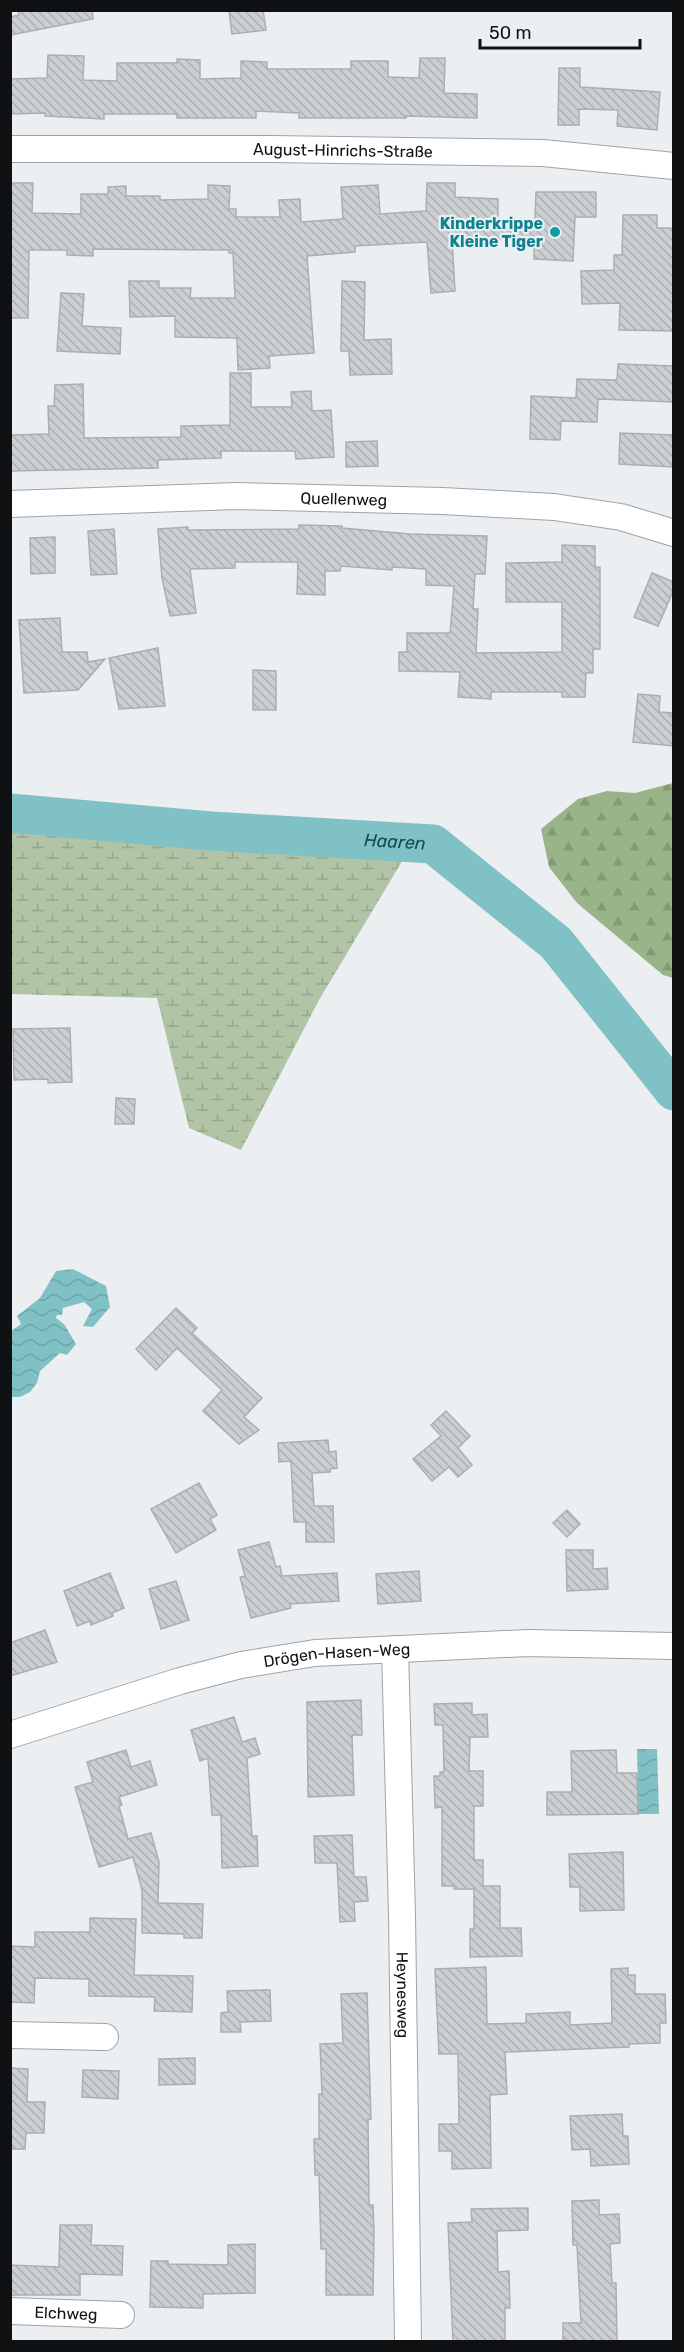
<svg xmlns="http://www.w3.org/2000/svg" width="684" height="2352" font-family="Rubik,sans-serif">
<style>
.forest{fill:url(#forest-firs)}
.wetland{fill:url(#wetland-marsh)}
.water{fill:url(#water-waves)}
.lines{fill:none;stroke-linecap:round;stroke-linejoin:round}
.river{stroke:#80c1c5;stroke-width:39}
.building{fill:url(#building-back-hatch);stroke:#acaeb1;stroke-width:1.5}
.minor-casing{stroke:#a0a2a5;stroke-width:28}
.minor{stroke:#fff;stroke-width:26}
.culture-dot{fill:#0f9aa8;stroke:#eceff2;stroke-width:2}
.labels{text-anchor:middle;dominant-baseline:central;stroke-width:4.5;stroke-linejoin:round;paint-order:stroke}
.street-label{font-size:16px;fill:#101112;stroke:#eceff2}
.culture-label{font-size:16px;font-weight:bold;fill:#0d838f;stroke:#eceff2;text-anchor:end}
.water-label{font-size:18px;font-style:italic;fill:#124c50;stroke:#eceff2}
</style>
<defs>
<pattern id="forest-firs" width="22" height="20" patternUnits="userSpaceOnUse" patternTransform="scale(1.5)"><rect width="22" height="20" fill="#9ab489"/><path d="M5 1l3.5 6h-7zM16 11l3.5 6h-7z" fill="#849a75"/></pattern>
<pattern id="wetland-marsh" width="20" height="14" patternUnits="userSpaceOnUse" patternTransform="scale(1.5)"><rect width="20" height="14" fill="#b1c4a5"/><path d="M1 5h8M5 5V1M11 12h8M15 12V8" fill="none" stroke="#97a78d"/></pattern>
<pattern id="water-waves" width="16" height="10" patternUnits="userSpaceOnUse" patternTransform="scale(1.5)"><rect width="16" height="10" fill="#80c1c5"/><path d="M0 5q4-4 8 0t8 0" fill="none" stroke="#6ea5a8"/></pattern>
<pattern id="building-back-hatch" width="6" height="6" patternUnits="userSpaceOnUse" patternTransform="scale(1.5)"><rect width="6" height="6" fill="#cccfd2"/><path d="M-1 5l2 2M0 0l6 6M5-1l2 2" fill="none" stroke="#aeb1b3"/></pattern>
</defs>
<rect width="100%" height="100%" fill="#eceff2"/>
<!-- forest -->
<path class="forest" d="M673,783H674L673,978L663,975L577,903L549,867L541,829L578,799L607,791L635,793Z"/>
<!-- wetland -->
<path class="wetland" d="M11,810L413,843L319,1000L241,1150L189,1128L157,998L11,994Z"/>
<!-- water -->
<g class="water">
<path d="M73,1269L106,1286L110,1307L93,1327L83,1326L92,1309L84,1302L63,1308L62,1315H57L56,1318L64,1324L76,1344L67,1355L60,1353L40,1371L37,1383L30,1392L20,1397H11V1331L21,1324L17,1316L40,1298L56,1271Z"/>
<path d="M637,1749H657L659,1814H635L634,1792H638Z"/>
</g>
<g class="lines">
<!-- river -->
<path class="river" id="s1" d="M10,813L211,831L433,844L556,943L674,1091"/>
</g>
<!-- building -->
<g class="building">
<path d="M18,10H92L93,19L10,35V17L19,15Z"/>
<path d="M229,10H263L266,30L232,34Z"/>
<path d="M48,55L84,56L83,80L117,81V63H177V59L200,60V79L241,78V61L267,62V69H351V61H388V77L419,78L420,58H445L444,93L477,94V118L406,116V118H299V113L256,111V118H177V114H104V119L45,116V113L10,114V79L47,78Z"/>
<path d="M559,68H580V87L660,92L657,130L617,126L618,110L579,109V125H558Z"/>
<path d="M11,183H33L32,213L81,214V194H108V187L126,186V196H160V200L208,199V185L230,186L229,209H236V217H280L279,200L300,199L301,222L343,219L341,187L378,185L380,214L426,211L427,183H455V197L498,199V219L535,220L536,192H596V217H575L573,261L534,259V240L452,238L455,291L431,293L427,242L355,246V252L307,256L314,353L269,356L270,368L238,370L237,338L175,337V316L130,317L129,281H159V288H191L190,298H235L233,253H229V250L93,249V256L67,255V250H29L28,318H10Z"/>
<path d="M623,215H657V228H674V331L619,330L620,303L582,304L581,271L614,270V255H622Z"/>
<path d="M342,281L365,282L364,340L391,339L392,374L350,375L349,351H341Z"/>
<path d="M61,293L84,294L82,326L121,328L120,354L57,351Z"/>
<path d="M618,364L674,366V402L598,399L597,422L561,421L560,440L530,439L531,396L576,398L577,379L617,380Z"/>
<path d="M230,373H251V407H292L291,392L311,391L312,411L331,410L334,457L296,459L295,451H221V458L158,460V468L10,471V435L49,434L48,406H54L55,385L83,384L84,438L181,437V426L230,425Z"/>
<path d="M620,433L674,435V467L619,464Z"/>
<path d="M377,441L378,466L346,467V442Z"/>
<path d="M299,525L342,526V528L410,534L487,536L485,574H475L473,609H478L476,653L562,652V602H506V563L562,562V545L595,546V567H600V649H593V673H586L585,697H562V692H491V699L458,697L460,672L399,671V652H407V633H450L454,586L426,585V569L392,567V570L341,566L340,571H325V595L297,594L298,562H235V568L190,569L196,613L170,616L162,578L158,529L188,527V530L299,529Z"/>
<path d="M114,529L117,574L91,575L88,531Z"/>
<path d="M55,537V573L31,574L30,538Z"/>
<path d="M652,573L674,582V589L658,626L634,617Z"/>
<path d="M60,618L62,652H87L88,662L105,659L78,690L24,693L19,620Z"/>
<path d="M158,648L165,706L119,709L109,658Z"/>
<path d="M253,670L276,671V710H253Z"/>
<path d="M638,694L660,696L659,712L674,713V746L633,742Z"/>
<path d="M70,1028L72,1082L48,1083V1079L14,1080L13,1029Z"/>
<path d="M116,1098L135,1099L134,1124H115Z"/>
<path d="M176,1308L197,1328L192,1333L262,1398L244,1417L259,1430L239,1444L203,1411L222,1390L177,1348L156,1370L136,1349Z"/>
<path d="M446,1411L470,1436L458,1448L472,1465L458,1477L449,1467L432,1481L413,1459L441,1436L431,1425Z"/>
<path d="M328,1440L329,1452L336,1451L337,1468L330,1469V1472L312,1473L314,1506H333L334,1542H306V1522H294L291,1461L279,1462L278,1443Z"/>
<path d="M199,1483L217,1515L210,1519L216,1530L176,1553L151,1509Z"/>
<path d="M567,1510L580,1524L567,1537L553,1523Z"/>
<path d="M269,1542L276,1567L280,1566L282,1576L337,1573L339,1601L290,1604L291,1608L251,1618L240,1577L245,1576L238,1550Z"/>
<path d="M566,1550H593V1569L607,1568L608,1589L567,1591Z"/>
<path d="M419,1571L421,1601L378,1604L376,1574Z"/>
<path d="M110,1573L124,1608L112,1613L113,1616L91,1625L90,1621L77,1626L64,1591Z"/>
<path d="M176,1581L189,1620L161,1629L149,1589Z"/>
<path d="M45,1630L57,1662L10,1676V1643Z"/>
<path d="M361,1700L362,1735H352L354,1795L308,1797L307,1702Z"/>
<path d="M472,1703V1715L487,1714L488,1737H470L469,1771H483V1806H474V1860H483V1886H500V1928H521L522,1956L470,1957V1929H474V1889H454V1886H442V1807L435,1808L434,1776H440V1772H444L443,1725H435L434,1704Z"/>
<path d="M234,1717L242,1742L255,1738L260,1754L247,1758L252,1836H257L258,1866L222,1868L221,1815H212L208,1758L200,1761L191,1730Z"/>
<path d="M126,1750L131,1767L150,1761L157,1785L119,1797L122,1805L119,1806L128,1839L151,1833L159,1862L158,1903L203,1904L202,1938H184V1934L142,1933V1890L133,1857L99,1867L75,1787L93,1782L87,1762Z"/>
<path d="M616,1750L617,1773H637L638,1814L547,1815V1792H572L571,1751Z"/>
<path d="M352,1835L354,1877H366L368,1901L354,1902L355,1921L340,1922L337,1863H315L314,1836Z"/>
<path d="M623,1852L624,1910L580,1911V1887H570L569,1854Z"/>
<path d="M90,1918L136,1919L134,1975L193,1976L192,2012L154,2011L155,1997L89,1996V1979L35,1978L34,2003L10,2002V1946L35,1947V1932H90Z"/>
<path d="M486,1967L487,2024L526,2023V2014L570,2012V2025L612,2023L611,1969L628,1968V1975H635V1994H665L666,2023H660V2043L629,2044V2047L505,2052L507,2094L490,2095L491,2168L452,2169V2151H439V2124H459L458,2054H439L435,1969Z"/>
<path d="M270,1990L271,2021L240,2022L241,2032H221V2013L228,2012L227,1991Z"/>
<path d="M367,1993L371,2119H368L369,2205H373L374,2232L373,2295H326V2249H321L319,2175H315L314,2139H319V2094H322L320,2044L343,2043L341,1994Z"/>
<path d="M195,2058V2084L159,2085V2059Z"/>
<path d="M10,2068L28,2069L27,2102H45L44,2133H26L25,2149H10Z"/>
<path d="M83,2070L119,2071L118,2099L82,2097Z"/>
<path d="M622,2114L623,2136H628L629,2164L591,2166L590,2149L572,2150L570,2116Z"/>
<path d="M599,2200V2215L619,2214L620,2243L610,2244L612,2283H616L617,2342H563V2323H581L577,2245H573L572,2201Z"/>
<path d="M528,2208V2230L497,2231L498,2272L509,2271L510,2308H505V2342H453L448,2223L472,2222L471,2209Z"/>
<path d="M60,2225H92L91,2245L123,2246L122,2275L80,2274V2295H10V2265L59,2267Z"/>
<path d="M255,2244V2293L203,2294V2308L150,2307L151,2261H168V2264L228,2265V2245Z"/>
</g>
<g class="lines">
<defs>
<g id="minor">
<path id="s2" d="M10,149H272L543,153L674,166"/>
<path id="s3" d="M10,504L237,496L442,501L554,507L621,517L674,533"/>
<path id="s4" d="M395,1649L402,1915L408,2342"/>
<path id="s5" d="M10,1735L180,1681L241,1665L315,1653L527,1643L674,1646"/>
<path d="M10,2035L105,2037"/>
<path id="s6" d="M10,2311L121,2315"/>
</g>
</defs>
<!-- minor casing -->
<use href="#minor" class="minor-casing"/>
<!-- minor -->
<use href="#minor" class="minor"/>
</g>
<!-- markers -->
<circle class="culture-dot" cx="555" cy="232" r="6"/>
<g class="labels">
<!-- street labels -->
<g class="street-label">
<text stroke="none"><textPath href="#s2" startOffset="333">August-Hinrichs-Straße</textPath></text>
<text stroke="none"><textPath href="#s3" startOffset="334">Quellenweg</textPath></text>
<text stroke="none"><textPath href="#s5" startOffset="338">Drögen-Hasen-Weg</textPath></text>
<text stroke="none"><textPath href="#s4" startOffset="346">Heynesweg</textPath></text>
<text stroke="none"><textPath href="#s6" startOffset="56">Elchweg</textPath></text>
</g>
<!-- culture labels -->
<g class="culture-label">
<text x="543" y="223">Kinderkrippe<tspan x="543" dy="18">Kleine Tiger</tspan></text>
</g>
<!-- water labels -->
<g class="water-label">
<text stroke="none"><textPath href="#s1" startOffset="386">Haaren</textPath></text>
</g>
</g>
<!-- border -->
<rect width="684" height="2352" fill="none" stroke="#101112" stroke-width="24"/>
<!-- scale -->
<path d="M480 39v9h160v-9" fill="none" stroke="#101112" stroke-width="3"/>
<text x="489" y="39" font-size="18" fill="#101112" stroke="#eceff2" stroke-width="4.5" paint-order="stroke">50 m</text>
</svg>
